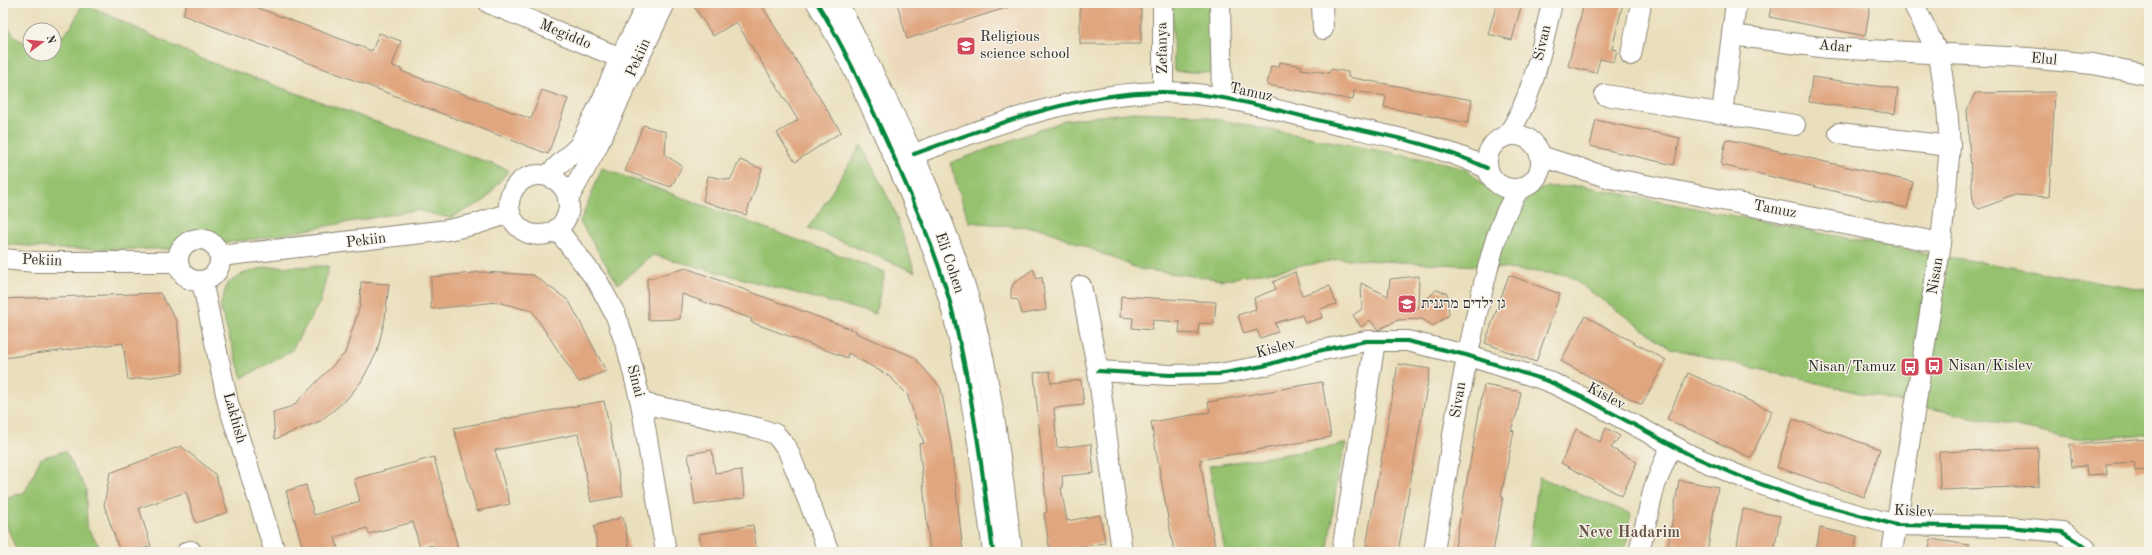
<svg xmlns="http://www.w3.org/2000/svg" width="2152" height="555" font-family="'Old Standard TT','Frank Ruhl Libre',serif">
<style>
.built{fill:#edd7ba}
.green{fill:#96c26f;stroke:#60764d}
.building{fill:#e0a67f}
.lines{fill:none;stroke-linecap:round;stroke-linejoin:round}
.minor-casing{stroke:#8a8574;stroke-width:22}
.minor{stroke:#fff;stroke-width:20}
.cycleway-casing{stroke:#f7f3e8;stroke-width:6}
.cycleway{stroke:#00873e;stroke-width:4}
.labels{text-anchor:middle;dominant-baseline:central;stroke-width:3;stroke-linejoin:round;paint-order:stroke}
.street-label{font-size:15px;fill:#2b2b2b;stroke:#f7f3e8}
.poi-label{font-size:15px;fill:#2b2b2b;stroke:#f7f3e8;text-anchor:start}
.neighbourhood-label{font-size:16px;font-weight:bold;fill:#6a5648;stroke:#f7f3e8}
</style>
<rect width="100%" height="100%" fill="#f7f3e8"/>
<filter id="ink" filterUnits="userSpaceOnUse"><feTurbulence type="fractalNoise" baseFrequency=".025" numOctaves="2"/><feDisplacementMap in="SourceGraphic" scale="8" xChannelSelector="R" yChannelSelector="G"/><feConvolveMatrix kernelMatrix="1 2 1 2 8 2 1 2 1" color-interpolation-filters="sRGB"/></filter>
<filter id="wash" filterUnits="userSpaceOnUse"><feTurbulence type="fractalNoise" baseFrequency=".012" numOctaves="4" result="noise"/><feDisplacementMap in="SourceGraphic" scale="16" xChannelSelector="R" yChannelSelector="G"/><feGaussianBlur stdDeviation="0.9" result="paint"/><feColorMatrix in="noise" values="0 0 0 0 0 0 0 0 0 0 0 0 0 0 0 0 0 1.4 0 .05"/><feComposite in="paint" operator="in"/></filter>
<g filter="url(#wash)">
<rect width="100%" height="100%" fill="#eadfbc"/>
<!-- built -->
<path class="built" d="M863,3H1047V89L1042,96L943,135L929,131Z"/>
<!-- green -->
<g class="green">
<path d="M83,3L202,59L509,170L484,201L450,218L415,210L262,238L179,249H62L3,244V19C9,29 17,43 30,44V54H54V44L71,27Z"/>
<path d="M1172,3H1210L1212,73L1174,71Z"/>
<path d="M1133,112L1189,114L1449,164L1469,171L1488,189L1525,195L1547,187L1583,186L1907,250L2149,290V434L2076,440L1851,391L1670,348L1567,275L1479,266L1341,259L1223,280L1139,269L1043,229L969,222L950,163L1066,120Z"/>
<path d="M861,145L893,207L915,272L809,228Z"/>
<path d="M602,168L885,272L875,314L653,255L618,284L580,222Z"/>
<path d="M329,266L320,302L291,351L242,378L220,307L227,284L244,273L266,267Z"/>
<path d="M1346,443L1338,474L1328,548L1325,552H1225L1209,466L1332,447Z"/>
<path d="M65,451L86,489L87,528L98,544V552H14L16,549C9,531 0,516 8,498L25,492L41,458Z"/>
<path d="M1539,477L1631,514L1625,552H1529Z"/>
</g>
<g id="blocks">
<!-- building -->
<g class="building">
<path d="M187,3H245L372,51L379,33L401,41L392,66L401,69V71L531,119L542,90L568,99L548,154L183,15Z"/>
<path d="M692,3H760L841,132L795,162L777,133L798,120L736,22L713,36Z"/>
<path d="M897,3H1012V6L907,39Z"/>
<path d="M1080,3L1141,4V44H1080Z"/>
<path d="M1497,3H1522L1512,40L1488,34Z"/>
<path d="M1584,3H1623L1612,49L1617,50L1614,62L1600,59L1596,73L1568,66Z"/>
<path d="M1772,3H1849L1870,7L1865,36L1769,17Z"/>
<path d="M1280,62L1302,66L1301,69L1329,73L1330,69L1348,72V77L1472,100L1468,123L1384,107L1386,96L1354,91L1353,100L1267,85L1271,66L1279,67Z"/>
<path d="M1812,77L1898,89L1895,114L1809,102Z"/>
<path d="M2055,92L2049,197L2016,195L1979,209L1973,204L1967,110L1975,93Z"/>
<path d="M1596,120L1680,138L1674,165L1590,146Z"/>
<path d="M643,125L666,132L665,155L682,166L671,187L625,171Z"/>
<path d="M1726,139L1913,182L1907,208L1721,165Z"/>
<path d="M740,160L762,169L746,215L703,201L708,176L730,180Z"/>
<path d="M686,268L856,331V333L914,357L941,388L951,444L963,552H930L919,444L924,443L907,394L889,376L848,353L847,358L751,322L752,319L682,294L680,319L648,320L647,279Z"/>
<path d="M1033,269L1037,279L1042,277L1046,310L1022,314L1018,300L1011,299V289L1014,283Z"/>
<path d="M483,272L533,275L569,301L606,371L579,382L532,311L497,302L431,309V277Z"/>
<path d="M1295,272L1302,295L1330,286L1336,304L1320,309L1322,318L1305,323L1302,315L1275,323L1278,332L1260,338L1257,330L1244,334L1238,315L1256,309L1254,298L1276,289L1273,282Z"/>
<path d="M1509,275L1560,294L1536,362L1485,343Z"/>
<path d="M1419,276L1418,308L1436,290L1447,293L1449,315L1433,326L1422,319L1398,320L1378,330L1370,320L1361,327L1353,315L1362,309L1361,283L1388,296L1390,279Z"/>
<path d="M361,282L389,284L385,318L377,352L361,382L346,400L320,421L275,439L273,412L293,406L345,353L360,305Z"/>
<path d="M160,293L177,322L183,373L128,380L123,343L3,358V299Z"/>
<path d="M1121,296L1216,302L1214,324L1199,323L1198,334L1179,333L1180,322L1153,320L1152,330L1132,328L1133,318L1120,317Z"/>
<path d="M1585,316L1666,360L1642,405L1561,361Z"/>
<path d="M1398,364L1430,369L1413,466L1398,552H1365Z"/>
<path d="M1050,371L1051,383L1081,380L1084,405L1054,408L1057,448L1091,444L1094,473L1062,476L1063,488H1061L1067,521L1100,515L1105,543L1071,548L1072,552H1050L1044,513L1047,512L1034,373Z"/>
<path d="M1688,373L1772,411L1751,458L1667,419Z"/>
<path d="M1322,382L1331,437L1200,460L1216,552H1174L1151,422L1210,412L1208,402Z"/>
<path d="M1484,385L1521,392L1517,413L1511,430L1514,431L1501,496L1503,497L1493,552H1454Z"/>
<path d="M604,401L623,496L591,502L578,434L495,450L510,504L477,511L454,428Z"/>
<path d="M1793,419L1880,449L1864,497L1777,467Z"/>
<path d="M1606,428L1620,436L1611,448L1637,462L1622,496L1561,463L1576,429L1600,442Z"/>
<path d="M2149,439V470L2135,471L2134,462L2106,464L2107,474L2087,475L2086,466L2072,467L2070,445Z"/>
<path d="M181,446L215,474L228,512L196,523L186,492L139,508L151,546L132,552H120L104,505L110,473Z"/>
<path d="M2038,448L2039,486L1940,490L1939,452Z"/>
<path d="M712,450L715,473L741,470L745,498L695,505L688,454Z"/>
<path d="M434,457L459,552H433L432,545L420,548L413,522L369,534L367,528L335,537L339,552H304L286,491L306,485L314,515L360,501L354,479Z"/>
<path d="M1679,480L1718,487L1707,552H1667Z"/>
<path d="M1743,509L1780,516L1774,552H1736Z"/>
<path d="M623,517L630,552H598L594,526Z"/>
<path d="M753,525L757,552H702L699,534Z"/>
<path d="M1820,528L1857,536L1854,552H1816Z"/>
<path d="M1931,539L1969,545L1968,552H1928Z"/>
</g>
</g>
</g>
<g filter="url(#ink)">
<use href="#blocks" fill-opacity="0" stroke="#8a8574" stroke-width="1"/>
<g class="lines">
<defs>
<g id="minor">
<path d="M489,3L620,58"/>
<path d="M817,3C845,48 867,98 889,146C914,203 941,261 955,322C973,397 983,475 993,552"/>
<path d="M838,3C888,103 942,202 972,310C993,390 1002,471 1012,552"/>
<path d="M1163,3V92"/>
<path d="M1220,3L1222,98"/>
<path d="M1322,3L1323,29"/>
<path d="M1732,35L1828,48L2028,58L2093,64L2149,75"/>
<path d="M1631,55L1641,3"/>
<path d="M1605,95L1795,125"/>
<path d="M1722,113L1736,3"/>
<path d="M1839,133L1950,146"/>
<circle cx="1514" cy="162" r="27"/>
<path d="M1507,136C1534,96 1541,49 1552,3"/>
<path d="M914,154C994,125 1075,93 1162,92C1220,92 1278,111 1334,124C1386,135 1439,145 1487,168"/>
<path d="M1540,156L1610,178L1941,243"/>
<circle cx="539" cy="205" r="30"/>
<path d="M547,176L579,146L604,96L620,58L648,3"/>
<path d="M568,199L596,149L665,3"/>
<path d="M557,229L598,282L616,316L628,351L641,403L666,552"/>
<circle cx="199" cy="260" r="21"/>
<path d="M220,256L448,230L476,224L510,213"/>
<path d="M3,259L35,262H178"/>
<path d="M202,281L228,403L275,552"/>
<path d="M1081,286L1098,371L1122,552"/>
<path d="M1098,371L1170,375L1219,374L1263,366L1313,352L1366,341H1407L1466,355L1548,381L1586,399L1692,456L1744,478L1807,501L1896,525L2008,527L2062,532L2085,547L2086,552"/>
<path d="M641,403L758,428L775,434L787,448L829,552"/>
<path d="M187,552L191,551"/>
<path d="M1342,552L1375,341"/>
<path d="M1434,552C1448,466 1460,381 1481,296C1490,259 1498,221 1519,189"/>
<path d="M1639,552L1654,488L1671,445"/>
<path d="M1892,552L1941,243L1950,146L1947,107L1939,55L1913,3"/>
</g>
</defs>
<!-- minor casing -->
<use href="#minor" class="minor-casing"/>
<!-- minor -->
<use href="#minor" class="minor"/>
<defs>
<g id="cycleway">
<path d="M817,3C845,48 867,98 889,146C914,203 941,261 955,322C973,397 983,475 993,552"/>
<path d="M914,154C994,125 1075,93 1162,92C1220,92 1278,111 1334,124C1386,135 1439,145 1487,168"/>
<path d="M1098,371L1170,375L1219,374L1263,366L1313,352L1366,341H1407L1466,355L1548,381L1586,399L1692,456L1744,478L1807,501L1896,525L2008,527L2062,532L2085,547L2086,552"/>
</g>
</defs>
<!-- cycleway casing -->
<use href="#cycleway" class="cycleway-casing"/>
<!-- cycleway -->
<use href="#cycleway" class="cycleway"/>
</g>
</g>
<!-- icons -->
<defs>
<symbol id="school-square" viewBox="-11 -11 22 22"><rect x="-9" y="-9" width="18" height="18" rx="4" fill="#d1495b" stroke="#f7f3e8"/><path d="M0-5L7-2L0 1L-7-2ZM-4 1L0 2.5L4 1V4Q0 6-4 4Z" fill="#fff"/></symbol>
<symbol id="bus-square" viewBox="-11 -11 22 22"><rect x="-9" y="-9" width="18" height="18" rx="4" fill="#d1495b" stroke="#f7f3e8"/><path d="M-5-6H5V4H4V6H2V4H-2V6H-4V4H-5ZM-3.5-4V0h7V-4ZM-3.5 1.2v1.5H-2V1.2ZM2 1.2v1.5H3.5V1.2Z" fill="#fff"/></symbol>
</defs>
<g fill-rule="evenodd">
<use href="#school-square" x="955" y="35" width="22" height="22"/>
<use href="#school-square" x="1396" y="293" width="22" height="22"/>
<use href="#bus-square" x="1923" y="355" width="22" height="22"/>
<use href="#bus-square" x="1899" y="356" width="22" height="22"/>
</g>
<g class="labels">
<!-- street labels -->
<g class="street-label">
<text transform="translate(565 35) rotate(23)">Megiddo</text>
<text transform="translate(1543 43) rotate(-77)">Sivan</text>
<text transform="translate(1835 47) rotate(5)">Adar</text>
<text transform="translate(1163 48) rotate(-91)">Zefanya</text>
<text transform="translate(639 58) rotate(-66)">Pekiin</text>
<text transform="translate(2044 60) rotate(5)">Elul</text>
<text transform="translate(1251 93) rotate(12)">Tamuz</text>
<text transform="translate(1775 210) rotate(11)">Tamuz</text>
<text transform="translate(366 241) rotate(-7)">Pekiin</text>
<text transform="translate(42 261) rotate(2)">Pekiin</text>
<text transform="translate(949 263) rotate(71)">Eli Cohen</text>
<text transform="translate(1936 276) rotate(-81)">Nisan</text>
<text transform="translate(1276 349) rotate(-15)">Kislev</text>
<text transform="translate(635 381) rotate(76)">Sinai</text>
<text transform="translate(1606 397) rotate(28)">Kislev</text>
<text transform="translate(1459 400) rotate(-81)">Sivan</text>
<text transform="translate(234 418) rotate(74)">Lakhish</text>
<text transform="translate(1914 512) rotate(3)">Kislev</text>
</g>
<!-- poi labels -->
<g class="poi-label">
<text x="980" y="37">Religious<tspan x="980" dy="17">science school</tspan></text>
<text x="1421" y="304">גן ילדים מרגנית</text>
<text x="1948" y="366">Nisan/Kislev</text>
<text x="1896" y="367" text-anchor="end">Nisan/Tamuz</text>
</g>
<!-- neighbourhood labels -->
<g class="neighbourhood-label">
<text x="1629" y="533">Neve Hadarim</text>
</g>
</g>
<!-- margin -->
<rect width="2152" height="555" fill="none" stroke="#f7f3e8" stroke-width="16"/>
<!-- north arrow -->
<g transform="translate(42 42) rotate(74)"><circle r="19" fill="#f7f3e8" stroke="#a5a39c"/>
<path d="M0-3L7 15L0 10L-7 15Z" fill="#d1495b"/>
<text y="-6" font-size="11" font-weight="bold" text-anchor="middle" fill="#2b2b2b">N</text>
</g>
</svg>
